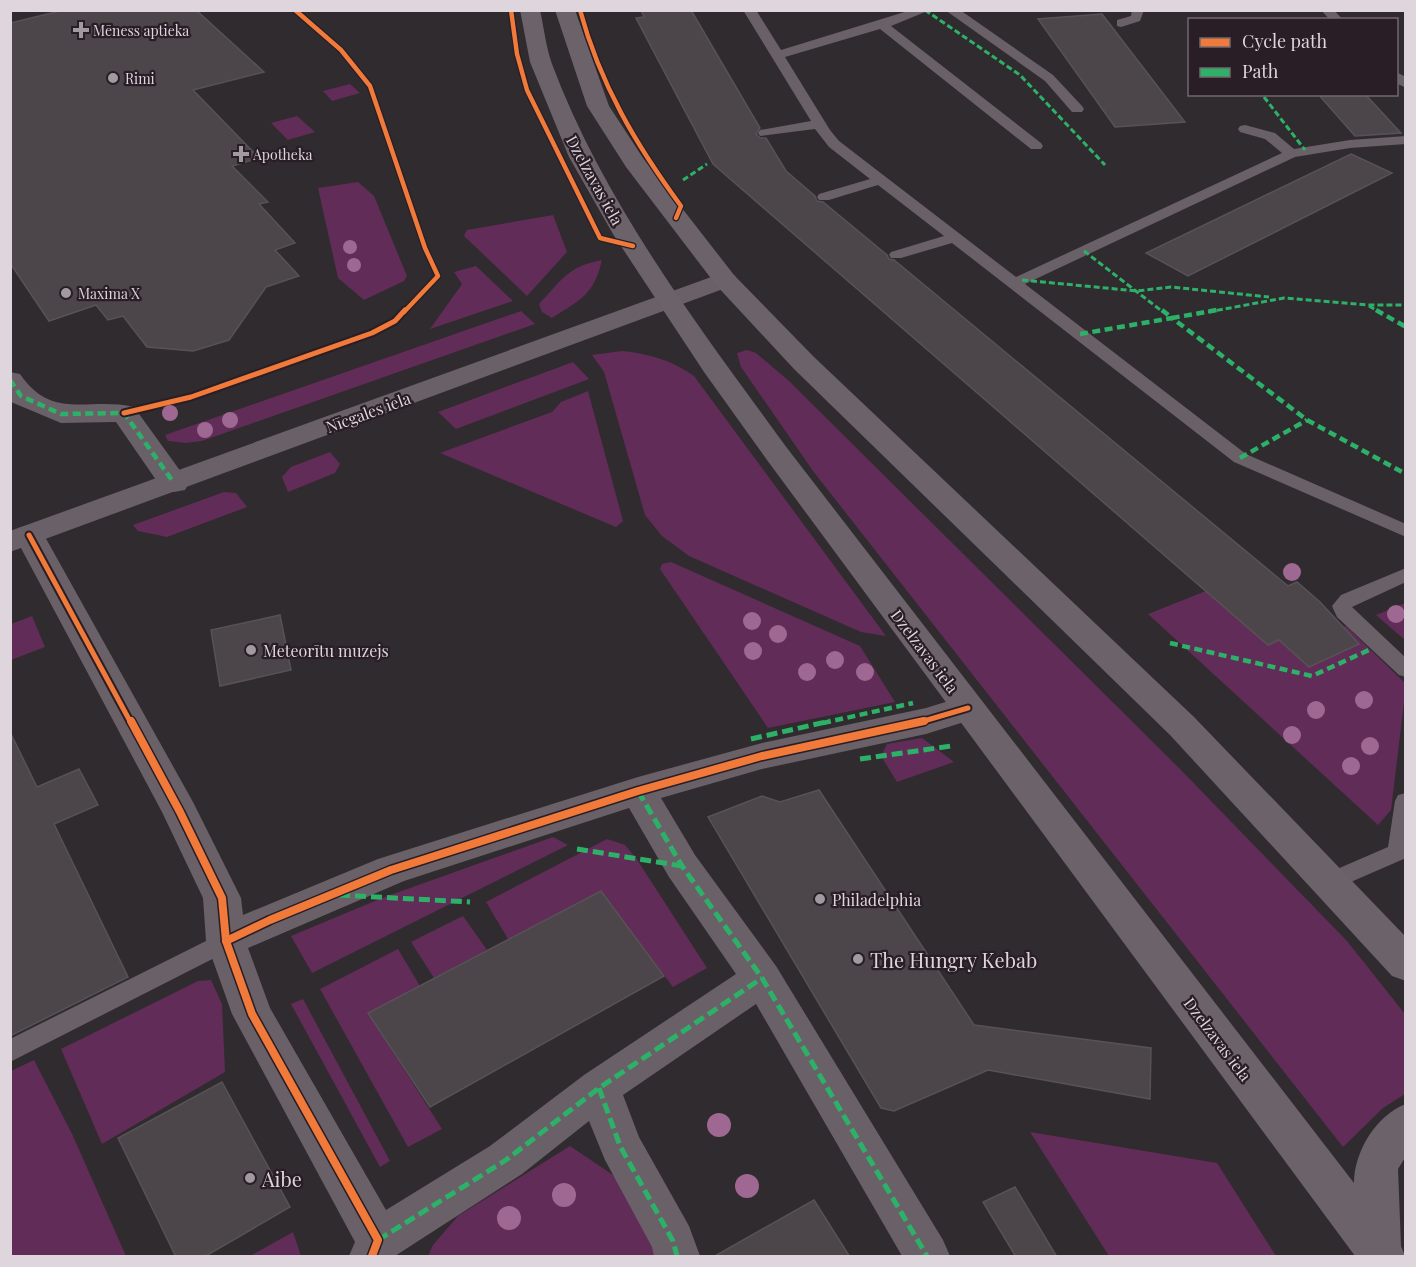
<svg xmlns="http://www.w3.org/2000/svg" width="1416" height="1267" font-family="'Playfair Display',serif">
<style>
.green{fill:#612c57}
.building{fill:#4c464a;stroke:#575256;stroke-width:1.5}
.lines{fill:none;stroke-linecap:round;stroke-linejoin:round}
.service{fill:#6a6067;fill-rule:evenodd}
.minor{fill:#6a6067;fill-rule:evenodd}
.tertiary{fill:#6a6067;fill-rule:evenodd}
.secondary{fill:#6c626a;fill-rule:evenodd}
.quiet-far2{stroke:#2db169;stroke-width:3;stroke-dasharray:6 3;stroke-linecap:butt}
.quiet-far1{stroke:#2db169;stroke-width:4.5;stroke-dasharray:8 4.5;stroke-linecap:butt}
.quiet{stroke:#2db169;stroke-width:5;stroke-dasharray:11 5;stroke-linecap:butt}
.cycleway-far2-casing{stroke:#291e26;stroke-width:7}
.cycleway-far1-casing{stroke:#291e26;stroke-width:9}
.cycleway-casing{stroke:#291e26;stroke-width:11}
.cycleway-far2{stroke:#f17a3a;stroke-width:4.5}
.cycleway-far1{stroke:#f17a3a;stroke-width:5}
.cycleway{stroke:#f17a3a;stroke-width:8}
.tree{fill:#9e6892}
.poi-dot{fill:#a19a9f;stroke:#291e26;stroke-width:2}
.labels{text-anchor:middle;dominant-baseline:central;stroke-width:4.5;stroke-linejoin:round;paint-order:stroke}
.far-poi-label{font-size:14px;fill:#ded6dc;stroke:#291e26;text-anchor:start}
.street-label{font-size:16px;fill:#ded6dc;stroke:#291e26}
.poi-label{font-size:16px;fill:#ded6dc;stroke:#291e26;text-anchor:start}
.near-poi-label{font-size:20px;fill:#ded6dc;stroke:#291e26;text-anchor:start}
</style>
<rect width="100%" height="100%" fill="#302b2f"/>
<!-- green -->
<g class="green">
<path d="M350,84L360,93L332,101L323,91Z"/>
<path d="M297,116L315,132L288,140L271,123Z"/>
<path d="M358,182L374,196L407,276L404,281L364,300L338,278L318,188Z"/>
<path d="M553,215L567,252L527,296L464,236L467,230Z"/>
<path d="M602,260C594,295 580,300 552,318L542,312L539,304C562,280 568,266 602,260Z"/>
<path d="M476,266L513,301L430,329L462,284L454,272Z"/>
<path d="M521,311L535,324L202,441L186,443L168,441L165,435Z"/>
<path d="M747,350L756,353L789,381L1179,768L1347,941L1405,1014V1094L1383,1108L1343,1147L813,471L741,367L737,353Z"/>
<path d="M622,351C650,354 671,360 694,376L886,636L861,632L689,556L662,536L645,515L604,372L592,355Z"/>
<path d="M573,362L589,379L456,429L438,412Z"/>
<path d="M588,391L623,521L616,527L440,453L552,412L561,402Z"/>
<path d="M330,452L340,464L335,473L288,492L282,477L291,467Z"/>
<path d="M224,492L236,493L247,507L167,537L138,531L133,525Z"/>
<path d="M671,562L860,646L895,702L768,728L660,569L662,564Z"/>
<path d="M1206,591L1268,645L1279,640L1309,667L1358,644L1340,628L1346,626L1404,682L1405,694L1391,810L1378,825L1148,614Z"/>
<path d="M1405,603V640L1376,615Z"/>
<path d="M32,616L45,647L11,660V624Z"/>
<path d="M922,738L954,762L897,782L881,756L887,744Z"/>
<path d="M553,837L568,845L312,973L291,936L382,898Z"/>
<path d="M607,839L625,845L636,858L707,968L673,987L601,891L508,939L486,902Z"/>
<path d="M463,916L487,950L434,978L411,942Z"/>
<path d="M398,949L420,986L368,1013L442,1129L408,1147L320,989Z"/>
<path d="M211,980L222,1004L225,1072L102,1144L61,1049L198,981Z"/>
<path d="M303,999L390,1161L380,1167L291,1004Z"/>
<path d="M34,1060L73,1136L126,1256H11V1071Z"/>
<path d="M1030,1132L1217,1163L1276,1256H1109Z"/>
<path d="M570,1146L616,1177L666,1256H428L433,1245L458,1216Z"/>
<path d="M293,1232L301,1256H250Z"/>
</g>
<!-- building -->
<g class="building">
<path d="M64,10H196L264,72L193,90L259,158L232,166L268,202L259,204L295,243L275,250L299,276L266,287L229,340L193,351L147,347L123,316L108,320L96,305L49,321L10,263V23Z"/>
<path d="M641,10H691L760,128L756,134L760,138H766L786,171L815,196L817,201L823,202L887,255L889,259L894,260L1288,586L1297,582L1320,602L1359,644L1309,667L1279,640L1268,645L713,164L636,18L644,17Z"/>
<path d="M1102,14L1185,122L1115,127L1038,19Z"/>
<path d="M1318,94H1365L1401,133L1355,136Z"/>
<path d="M1351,154L1392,173L1188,276L1146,253Z"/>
<path d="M280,615L291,670L220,686L211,630Z"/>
<path d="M10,732L37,787L79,769L98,805L54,824L128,977L10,1036Z"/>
<path d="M819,790L974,1025L1151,1048L1150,1099L988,1070L894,1111L881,1108L708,817L762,796L780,802Z"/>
<path d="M601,891L664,976L430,1107L368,1013Z"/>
<path d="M222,1082L290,1207L204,1257H176L118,1138Z"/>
<path d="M1015,1187L1057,1257H1016L983,1202Z"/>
<path d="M814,1200L850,1257H713Z"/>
</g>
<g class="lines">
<!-- service -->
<g class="service">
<path d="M743,10H756L781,50L911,10H930L891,26L1041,143L1043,146L1041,149H1031L880,29L785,57L830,130L839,141L1016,277L1282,153L1265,139L1240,132L1238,129L1240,126L1245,125L1275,133L1294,149L1350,140L1406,136V144L1350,148L1295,157L1025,284L1246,454L1406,524V537L1234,462L952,243L901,258H891L889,255L891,252L944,236L878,185L829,200H819L817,197L819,194L870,179L829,147L815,129L760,136L758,133L760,130L811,121Z"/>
<path d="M945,10H960L1053,75L1082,106L1084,109L1082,112H1072L1045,81Z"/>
<path d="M1132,10H1144L1140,21L1121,27L1117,26V20L1131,16Z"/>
<path d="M1321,10H1334L1343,20H1330Z"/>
<path d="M1396,72L1406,77V88L1396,83Z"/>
<path d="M1406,568V582L1352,607L1406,658V677L1399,675L1337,617L1332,606L1341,595Z"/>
<path d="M1406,793V858L1337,888L1329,891L1321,888L1318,882L1321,876L1388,847L1395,801L1398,795Z"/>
<path d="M226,931L234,934L238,941L234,948L10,1062V1039Z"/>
</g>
<!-- minor -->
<g class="minor">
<path d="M10,372L20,374C53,422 89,396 134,407L189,483L185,490L174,492L163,490L116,422L61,423L11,402Z"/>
<path d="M29,525L40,528L44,535L193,802L241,898L243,915L378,859L638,777L762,743L926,708L968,695L980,699L985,708L980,717L926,734L762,769L661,798L695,855L776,966L943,1240L950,1256H902L756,1004L623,1095L639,1137L689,1226L700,1256H654L652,1247L605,1160L589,1121L522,1174L395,1256H349L355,1242L232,1014L206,941L203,898L162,812L14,535L18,528ZM629,808L669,877L736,974L584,1075L490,1146L386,1210L270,1008L248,948L404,881Z"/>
</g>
<!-- tertiary -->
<path class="tertiary" d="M725,272L734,275L738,280L734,285L10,552V531Z"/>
<!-- secondary -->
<g class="secondary">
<path d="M520,10H540C544,28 546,47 552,64C605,205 699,327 787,448L1354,1183C1354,1152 1376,1115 1406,1104V1156L1398,1169L1401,1246L1405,1256H1355L767,460L704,372L613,234L569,157L530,62Z"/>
<path d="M555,10H575L609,106L643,158L734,275L814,357L1194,717L1406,937V981L1392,976L1170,735L794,369L716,285L626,167L587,106Z"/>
</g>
<!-- quiet-far2 -->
<g class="quiet-far2">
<path d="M925,10L1020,75L1105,165"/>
<path d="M1264,97L1305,150"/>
<path d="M683,180L707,164"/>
<path d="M1084,251L1163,312"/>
<path d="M1022,280L1137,291L1171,287L1269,297"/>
<path d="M1369,306L1379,312"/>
<path d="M1208,312L1284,298L1367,305H1406"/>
</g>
<!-- quiet-far1 -->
<g class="quiet-far1">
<path d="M1162,310L1172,318L1217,310"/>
<path d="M1376,310L1406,327"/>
<path d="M1080,334L1172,318L1307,420L1404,473"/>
<path d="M10,380L21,396L61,414L124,413L174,483"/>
<path d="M1240,458L1307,420"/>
<path d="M1170,643L1312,676L1371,649"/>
<path d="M823,723L913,703"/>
</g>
<!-- quiet -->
<g class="quiet">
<path d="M751,739L830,721"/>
<path d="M860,759L951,746"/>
<path d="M638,791L682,866L762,978L927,1256"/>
<path d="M577,849L682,866"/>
<path d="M339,895L470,902"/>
<path d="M599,1088L620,1146L673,1241L677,1256"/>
<path d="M378,1240L506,1160L599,1088L762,978"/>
</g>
<defs>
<g id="cycleway-far2">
<path d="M295,10L341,50L370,86L425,248L438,276L404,312"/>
<path d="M511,10L517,54L527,90L600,238L633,246"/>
<path d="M580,10C600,84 636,145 681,206L676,218"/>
</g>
<g id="cycleway-far1">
<path d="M124,413L191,397L372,333L395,321L405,310"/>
<path d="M29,535L131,723"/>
<path d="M917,723L968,708"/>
</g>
<g id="cycleway">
<path d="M131,721L180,812L222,898L226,941L252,1014L378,1240L372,1256"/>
<path d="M226,941L270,920L391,870L638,791L762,756L924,721"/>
</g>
</defs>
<!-- cycleway-far2 casing -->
<use href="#cycleway-far2" class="cycleway-far2-casing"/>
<!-- cycleway-far1 casing -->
<use href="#cycleway-far1" class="cycleway-far1-casing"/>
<!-- cycleway casing -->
<use href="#cycleway" class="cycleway-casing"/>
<!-- cycleway-far2 -->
<use href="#cycleway-far2" class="cycleway-far2"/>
<!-- cycleway-far1 -->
<use href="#cycleway-far1" class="cycleway-far1"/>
<!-- cycleway -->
<use href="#cycleway" class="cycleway"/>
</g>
<!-- trees -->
<g class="tree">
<circle cx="350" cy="247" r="7"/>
<circle cx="354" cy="265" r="7"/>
<circle cx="170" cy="413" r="8"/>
<circle cx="230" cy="420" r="8"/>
<circle cx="205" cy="430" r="8"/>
<circle cx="1292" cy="572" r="9"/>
<circle cx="1396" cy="614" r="9"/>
<circle cx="752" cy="621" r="9"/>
<circle cx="778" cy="634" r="9"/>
<circle cx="753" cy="651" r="9"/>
<circle cx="835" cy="660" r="9"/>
<circle cx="807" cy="672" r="9"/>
<circle cx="865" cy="672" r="9"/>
<circle cx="1364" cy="700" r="9"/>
<circle cx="1316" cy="710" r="9"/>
<circle cx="1292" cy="735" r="9"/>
<circle cx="1370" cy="746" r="9"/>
<circle cx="1351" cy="766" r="9"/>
<circle cx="719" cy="1125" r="12"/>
<circle cx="747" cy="1186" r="12"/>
<circle cx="564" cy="1195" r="12"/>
<circle cx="509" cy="1218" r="12"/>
</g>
<!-- markers -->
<g class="poi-dot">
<path d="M78 21h6v6h6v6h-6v6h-6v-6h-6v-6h6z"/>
<circle cx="113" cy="78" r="6"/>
<path d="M238 145h6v6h6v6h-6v6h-6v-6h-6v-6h6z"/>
<circle cx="66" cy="293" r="6"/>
<circle cx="251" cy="650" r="6"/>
<circle cx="820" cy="899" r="6"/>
<circle cx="858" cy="959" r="6"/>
<circle cx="250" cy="1178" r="6"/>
</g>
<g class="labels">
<!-- far-poi labels -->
<g class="far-poi-label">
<text x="93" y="30">Mēness aptieka</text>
<text x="125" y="78">Rimi</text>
<text x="253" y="154">Apotheka</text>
<text x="78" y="293">Maxima X</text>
</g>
<!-- street labels -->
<g class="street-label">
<text transform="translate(595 180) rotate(61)">Dzelzavas iela</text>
<text transform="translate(368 412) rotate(-20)">Nīcgales iela</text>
<text transform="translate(925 651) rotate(53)">Dzelzavas iela</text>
<text transform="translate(1218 1039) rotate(53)">Dzelzavas iela</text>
</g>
<!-- poi labels -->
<g class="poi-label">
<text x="263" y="650">Meteorītu muzejs</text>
<text x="832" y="899">Philadelphia</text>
</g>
<!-- near-poi labels -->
<g class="near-poi-label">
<text x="870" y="959">The Hungry Kebab</text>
<text x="262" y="1178">Aibe</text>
</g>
</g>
<!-- border -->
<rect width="1416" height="1267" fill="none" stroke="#ded6dc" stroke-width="24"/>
<!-- legend -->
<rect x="1188" y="18" width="210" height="78" fill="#291e26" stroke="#71686f" stroke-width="1.5"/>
<rect x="1200" y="38" width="30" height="9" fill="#f17a3a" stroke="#71686f" stroke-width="1.5"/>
<text x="1242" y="48" font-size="18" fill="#ded6dc">Cycle path</text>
<rect x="1200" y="68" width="30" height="9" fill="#2db169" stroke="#71686f" stroke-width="1.5"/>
<text x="1242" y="78" font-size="18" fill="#ded6dc">Path</text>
</svg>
